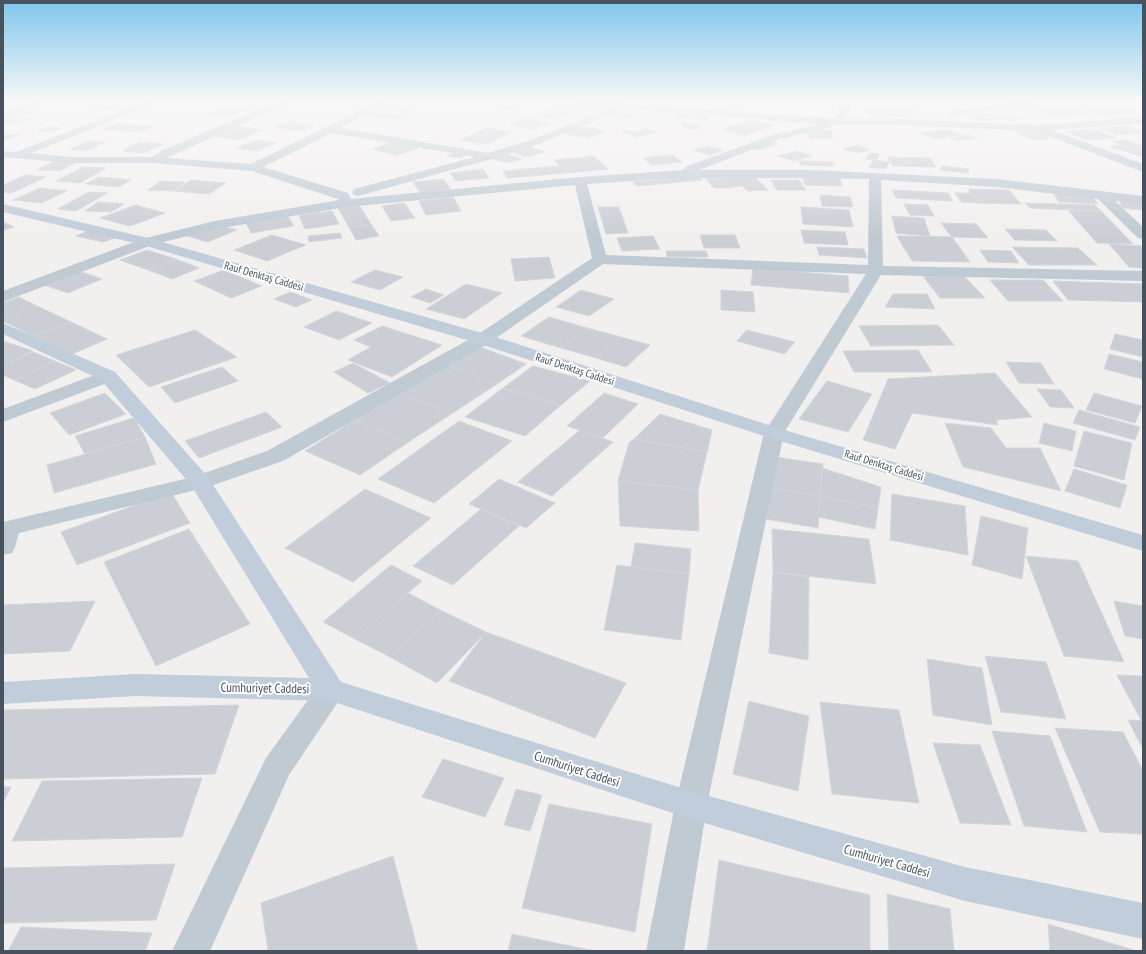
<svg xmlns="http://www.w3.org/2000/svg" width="1146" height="954" font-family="'PT Sans Narrow',sans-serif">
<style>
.building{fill:#cbced5;stroke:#d3d6dc}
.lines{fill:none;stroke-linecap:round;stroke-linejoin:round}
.street{fill:#bfcad3;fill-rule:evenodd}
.secondary{fill:#c1cdda;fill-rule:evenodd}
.labels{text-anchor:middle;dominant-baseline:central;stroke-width:4;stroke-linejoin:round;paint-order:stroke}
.street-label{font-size:11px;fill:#46535f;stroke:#fff}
.near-street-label{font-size:13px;fill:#46535f;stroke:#fff}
</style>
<rect width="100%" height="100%" fill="#f2efef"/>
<!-- building -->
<g class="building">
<path d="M101,102H114L125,103L108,109L87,107Z"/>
<path d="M508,102H527L510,109L495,107Z"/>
<path d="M393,105L417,108L406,113L381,110Z"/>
<path d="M566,105L591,107L587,110L562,107Z"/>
<path d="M1127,105L1143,111L1122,113L1104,107Z"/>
<path d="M228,106L249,109L229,117L207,115Z"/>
<path d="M906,106L918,111L898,113L887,108Z"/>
<path d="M1067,107L1089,114L1058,118L1036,110Z"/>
<path d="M1104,107L1122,113L1103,115L1085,109Z"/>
<path d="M20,109L38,111L23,116L5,115Z"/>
<path d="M877,109L880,111L892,110L911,116L877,117L864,110Z"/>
<path d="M551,111L570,113L559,119L540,117Z"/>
<path d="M368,112L407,116L400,119L361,115Z"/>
<path d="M619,112L634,115L622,119L607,116Z"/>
<path d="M678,112L709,115L706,120L675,117Z"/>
<path d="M988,113L1004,119L980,121L965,115Z"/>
<path d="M1009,113L1023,119L1007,120L994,115Z"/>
<path d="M3,116L32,118L15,124L3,123Z"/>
<path d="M525,118L550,123L533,129L509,124Z"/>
<path d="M751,120L774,125L745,135L722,130Z"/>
<path d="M288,121L314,125L300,131L274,127Z"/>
<path d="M693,122L702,128L687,129L679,123Z"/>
<path d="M117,123L152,127L138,132L103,129Z"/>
<path d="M237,126L262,130L238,140L213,136Z"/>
<path d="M579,126L606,131L589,138L562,133Z"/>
<path d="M1128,126L1143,133L1116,135L1099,128Z"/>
<path d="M47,127L61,128L51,132L37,131Z"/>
<path d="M486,128L511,132L499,138L474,134Z"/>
<path d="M649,129L657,132L636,137L621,131L627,130L633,132Z"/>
<path d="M809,129L832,130V139L809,138Z"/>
<path d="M945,129L963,135L936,139L919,133Z"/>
<path d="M1033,129L1052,136L1045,137L1049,139L1034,140L1013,131Z"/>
<path d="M1094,129L1116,138L1087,140L1065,131Z"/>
<path d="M3,134L19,135L3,141Z"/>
<path d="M474,134L499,138L487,144L461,140Z"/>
<path d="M969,135L977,138L958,141L950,138Z"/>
<path d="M256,140L276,143L257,151L236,148Z"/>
<path d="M1125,140L1143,146V157L1110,146L1121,145L1112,141Z"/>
<path d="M87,141L105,142L89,150H70Z"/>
<path d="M395,141L421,147L398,155L372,149Z"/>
<path d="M140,142L163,144L144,153L122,151Z"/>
<path d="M770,142L778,144L759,150L750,148Z"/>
<path d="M857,145L871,150L857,153L843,149Z"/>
<path d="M528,146L544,152L525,157L508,151Z"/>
<path d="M708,146L724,150L709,155L693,150Z"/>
<path d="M798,151L812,156L793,161L778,156Z"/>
<path d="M454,153L467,155L460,158L447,156Z"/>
<path d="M504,153L522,159L508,163L490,158Z"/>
<path d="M870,153L880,154L876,160L866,159Z"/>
<path d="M672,155L682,162L652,165L643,158Z"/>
<path d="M594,156L608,169L566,173L554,160Z"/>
<path d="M888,157L930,158L936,167L893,166Z"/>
<path d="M873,160H876L890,162L885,169L869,167Z"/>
<path d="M55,161L77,162L59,171L37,170Z"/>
<path d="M799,161L832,162L834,166L801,165Z"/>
<path d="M560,166L566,173L530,176L525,169Z"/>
<path d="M942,166L969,169L968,173L940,170Z"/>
<path d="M83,167L106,168L80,183L56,181Z"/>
<path d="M483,169L489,178L456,181L450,173Z"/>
<path d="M525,169L530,176L507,178L503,171Z"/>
<path d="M25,175L46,177L11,193L3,192V185Z"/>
<path d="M698,176L703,180L637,186L633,182Z"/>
<path d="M754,176L768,190L747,191L742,186L731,187L732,188H714L706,179Z"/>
<path d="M99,177L131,180L118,187L85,184Z"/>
<path d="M803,177L840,178L842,186L805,185Z"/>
<path d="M443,179L451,189L420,193L413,182Z"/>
<path d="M191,180L226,183L209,194L173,191Z"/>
<path d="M771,180H799L806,190H777Z"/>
<path d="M161,181L185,182L173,191L148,190Z"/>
<path d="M40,188L67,191L41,203L13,200Z"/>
<path d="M968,189L1009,190L1021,204L978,203Z"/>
<path d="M892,190L948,193L953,201L896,198Z"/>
<path d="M89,192L107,193L76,211L58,209Z"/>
<path d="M955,193H972L978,203L961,202Z"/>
<path d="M1053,193L1090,195L1098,204L1059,202Z"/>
<path d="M820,195L850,197L853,207L822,206Z"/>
<path d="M453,197L461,211L426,215L419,201Z"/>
<path d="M1119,201L1143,203V210L1123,208Z"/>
<path d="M98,202L124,204L111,212L85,211Z"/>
<path d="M404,203L415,218L391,221L382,206Z"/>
<path d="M1025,203L1095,205L1101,211L1030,208Z"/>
<path d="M904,204L928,205L934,216L910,215Z"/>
<path d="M136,205L165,213L130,226L100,218Z"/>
<path d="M359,205L371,224L349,227L338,208Z"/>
<path d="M598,207H619L628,233L606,234Z"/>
<path d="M801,207L849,210L853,227L803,224Z"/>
<path d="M1068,210L1101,211L1133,244L1097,243Z"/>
<path d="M332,211L339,224L305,229L299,215Z"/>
<path d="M287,215L294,226L251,233L245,221Z"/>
<path d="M892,216L924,218L930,236L896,233Z"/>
<path d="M3,222L14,227L3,230Z"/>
<path d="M941,223L976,224L988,238L952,237Z"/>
<path d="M371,224L379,236L356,240L349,227Z"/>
<path d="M218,225L237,230L207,242L181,234Z"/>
<path d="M1005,229L1046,230L1057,241L1015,240Z"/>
<path d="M90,230L117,237L103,242L76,236Z"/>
<path d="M801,230L845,232L848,245L804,243Z"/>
<path d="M340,233L342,238L309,242L308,236Z"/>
<path d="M272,235L306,245L267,261L234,250Z"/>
<path d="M700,235H735L740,248H704Z"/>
<path d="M653,236L660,249L622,251L617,238Z"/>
<path d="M897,236L952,237L970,262L912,261Z"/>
<path d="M1109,244L1141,246L1143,248V268L1129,267Z"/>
<path d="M817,247L864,249L867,258L819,255Z"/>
<path d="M1012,247L1078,248L1097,265H1029Z"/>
<path d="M147,250L176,259L148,270L120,260Z"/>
<path d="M980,250L1011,251L1019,263L988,262Z"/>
<path d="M666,251H706L708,257H667Z"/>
<path d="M549,257L555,278L515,281L511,259Z"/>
<path d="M176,259L199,268L172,279L148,270Z"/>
<path d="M753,268L848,276L849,293L751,285Z"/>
<path d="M76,270L102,279L68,293L41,284Z"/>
<path d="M224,270L262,286L231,298L194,281Z"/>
<path d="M375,270L403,277L380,290L351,282Z"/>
<path d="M923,276H964L985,298H940Z"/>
<path d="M990,280H1043L1063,301H1008Z"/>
<path d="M1053,281L1143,284V302L1068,300Z"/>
<path d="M466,284L502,293L464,319L426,309Z"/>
<path d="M426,289L444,295L430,303L411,297Z"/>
<path d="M581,290L614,299L589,316L556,307Z"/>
<path d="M721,290L753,292L755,312L721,310Z"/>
<path d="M290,292L312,300L296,307L274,299Z"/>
<path d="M893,294H927L935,309L885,307Z"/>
<path d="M19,297L37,306L3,318V303Z"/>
<path d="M37,306L71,322L33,336L3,321V318Z"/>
<path d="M336,311L372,323L339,340L304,327Z"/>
<path d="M549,317L587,328L561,348L521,336Z"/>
<path d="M71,322L107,339L70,355L33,336Z"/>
<path d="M938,325L954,345L871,346L859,326Z"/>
<path d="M382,326L442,345L392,377L348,360L371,347L354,340Z"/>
<path d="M587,328L621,337L596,358L561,348Z"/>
<path d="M195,330L237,357L149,387L116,355Z"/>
<path d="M747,330L795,342L784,354L737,341Z"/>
<path d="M1115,334L1143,340V357L1110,349Z"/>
<path d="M621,337L650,345L626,367L596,358Z"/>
<path d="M3,341L33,351L3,365Z"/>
<path d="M477,346L526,364L497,384L446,365Z"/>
<path d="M918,350L932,372H854L843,351Z"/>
<path d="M33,352L55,361L14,380L3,375V365Z"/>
<path d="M1109,354L1143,362V379L1104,369Z"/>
<path d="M55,361L76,370L35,389L14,380Z"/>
<path d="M1006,362L1041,363L1054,384L1019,383Z"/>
<path d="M353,363L390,383L368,393L334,372Z"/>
<path d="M446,365L497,384L451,414L400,393Z"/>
<path d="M533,366L590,381L560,406L503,388Z"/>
<path d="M222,367L238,381L175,403L161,387Z"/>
<path d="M995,373L1032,417L996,420L998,425L912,413L895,449L863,440L888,379Z"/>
<path d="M827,381L872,394L848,432L799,419Z"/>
<path d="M503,388L560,406L525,436L465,417Z"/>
<path d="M1037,389L1061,390L1074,408L1050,407Z"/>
<path d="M105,393L126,414L69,435L50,413Z"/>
<path d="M400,393L451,414L407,443L355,420Z"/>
<path d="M604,393L638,404L603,438L567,426Z"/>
<path d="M1094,393L1142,406L1135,423L1086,410Z"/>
<path d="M1079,410L1140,427L1135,440L1073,423Z"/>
<path d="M266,412L282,427L199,458L185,441Z"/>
<path d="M660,414L712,430L707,452L634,439Z"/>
<path d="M134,418L145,437L85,454L75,436Z"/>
<path d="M355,420L407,443L360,475L305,451Z"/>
<path d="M459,421L512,441L434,503L378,479Z"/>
<path d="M945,423L991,428L1006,448H1040L1061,491L963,467Z"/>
<path d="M1044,423L1076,431L1072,451L1039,443Z"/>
<path d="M580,430L613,442L552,496L518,482Z"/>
<path d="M1084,431L1132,443L1124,480L1074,466Z"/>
<path d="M145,437L156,464L54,493L47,465Z"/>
<path d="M634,439L707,452L698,490L618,481L629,443Z"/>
<path d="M776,457L823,464L820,496L771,488Z"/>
<path d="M822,468L881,487L878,508L820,496Z"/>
<path d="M1074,469L1127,485L1120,508L1065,491Z"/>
<path d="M499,479L555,503L526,528L469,504Z"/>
<path d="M618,481L698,490L699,531L620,526Z"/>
<path d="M771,488L820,496L818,528L766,519Z"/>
<path d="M365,489L431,518L353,582L285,548Z"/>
<path d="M171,492L190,523L77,565L61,532Z"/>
<path d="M892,494L965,506L968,555L890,540Z"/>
<path d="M820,496L878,508L875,529L818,517Z"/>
<path d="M481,509L519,526L453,585L413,566Z"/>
<path d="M981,516L1028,528L1022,579L972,565Z"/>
<path d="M189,529L250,624L156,666L104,562Z"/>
<path d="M772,529L869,539L876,584L773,572Z"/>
<path d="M635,543L691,549L689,574L631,567Z"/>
<path d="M1026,556L1078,561L1124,662L1064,656Z"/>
<path d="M391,565L422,581L355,639L323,622Z"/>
<path d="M617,565L689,574L681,640L604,630Z"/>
<path d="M773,572L809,577L808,660L769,653Z"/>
<path d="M408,593L440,610L390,657L355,639Z"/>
<path d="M95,601L70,651L3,654V605Z"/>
<path d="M1114,601L1143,606V639L1125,636Z"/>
<path d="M440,610L486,632L437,683L390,657Z"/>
<path d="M486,632L626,683L595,738L449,681Z"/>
<path d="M985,656L1046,662L1066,719L1001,712Z"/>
<path d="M927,659L982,668L992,725L933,715Z"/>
<path d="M1117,675L1143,676V721L1141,720Z"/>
<path d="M749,701L809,716L798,791L733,774Z"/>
<path d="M820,702L899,710L919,803L832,794Z"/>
<path d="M239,705L215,774L3,779V710Z"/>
<path d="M1128,720L1143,721V749Z"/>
<path d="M1055,728L1123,732L1143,771V834L1100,832Z"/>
<path d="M992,731L1050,736L1087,832L1024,826Z"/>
<path d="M933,743L980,745L1011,825L960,823Z"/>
<path d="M443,759L504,778L485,817L422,797Z"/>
<path d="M202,778L182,837L12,841L42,781Z"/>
<path d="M3,787H11L3,803Z"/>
<path d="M516,789L542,795L530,831L504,825Z"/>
<path d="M549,804L652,824L635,932L522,908Z"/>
<path d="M393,856L418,951H268L261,903Z"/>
<path d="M719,860L870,895V951H707Z"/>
<path d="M175,864L156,920L3,923V868Z"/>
<path d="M887,894L950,909L954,951H889Z"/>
<path d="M1048,924L1137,951H1050Z"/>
<path d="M21,927L152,933L145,951H8Z"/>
<path d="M512,934L595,951H508Z"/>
</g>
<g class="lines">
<!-- street -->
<g class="street">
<path d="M29,102H44L42,104L3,117V111Z"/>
<path d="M143,102H157L155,104L31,153L71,157H152L165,149L277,102H290L288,104L166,158L251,164L377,102H390L341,128L488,153L531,140L612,108L573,105L568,102H613L835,119L842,102H852L845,119H895L1039,125L1143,117V123L1052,130L1143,164V172L1041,133L1040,131L895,125H839L780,139L699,170H811L997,179L1143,196V204L1115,201L1143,227V239L1138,238L1098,199L997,187L881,180L883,266L1143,271V281L881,275L784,433L707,805L684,951H646L675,805L764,433L866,274L603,264L489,343L283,461L208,487L19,533L15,547L12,553L3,555V522L193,477L267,451L477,335L592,258L575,185L347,207L215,229L152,245L3,302V291L142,239L215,221L339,200L338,199L252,171L154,163H71L3,157V151L16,152ZM624,109L819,124L772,135L685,167L683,170L580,177L351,199L348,193L263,167L332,133L475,157L354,189L352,192L354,195L358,196L495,158L539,144ZM678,178H811L869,179L868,265L606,255L587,184Z"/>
<path d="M1013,102H1038L1033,105L952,117L947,114L952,111Z"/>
<path d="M108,370L115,372L117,376L115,380L3,422V409Z"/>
<path d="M331,679L341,682L346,690L289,775L210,951H172L266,758L321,682Z"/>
</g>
<!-- secondary -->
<g class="secondary">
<path d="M3,204L152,239L489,335L781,429L1143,535V551L767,437L477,343L143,245L3,212Z"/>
<path d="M3,323L115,372L208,477L341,682L691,791L965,867L1143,903V939L965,901L691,819L331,701L135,696L3,704V682L135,674L309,678L191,485L101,380L3,334Z"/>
</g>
</g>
<!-- sky -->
<linearGradient id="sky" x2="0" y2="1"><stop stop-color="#7fc5ed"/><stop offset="0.43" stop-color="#f9f8f8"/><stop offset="1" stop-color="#f9f8f8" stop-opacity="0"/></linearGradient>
<rect width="1146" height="236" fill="url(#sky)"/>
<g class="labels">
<!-- street labels -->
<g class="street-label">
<text transform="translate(264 276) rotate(16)">Rauf Denktaş Caddesi</text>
<text transform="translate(575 369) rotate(18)">Rauf Denktaş Caddesi</text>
<text transform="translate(884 465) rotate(17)">Rauf Denktaş Caddesi</text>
</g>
<!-- near-street labels -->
<g class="near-street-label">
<text transform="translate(265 688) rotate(1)">Cumhuriyet Caddesi</text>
<text transform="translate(577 769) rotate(18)">Cumhuriyet Caddesi</text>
<text transform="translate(887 861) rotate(16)">Cumhuriyet Caddesi</text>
</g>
</g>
<!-- border -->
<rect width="1146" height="954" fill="none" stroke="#46535f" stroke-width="8"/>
</svg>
